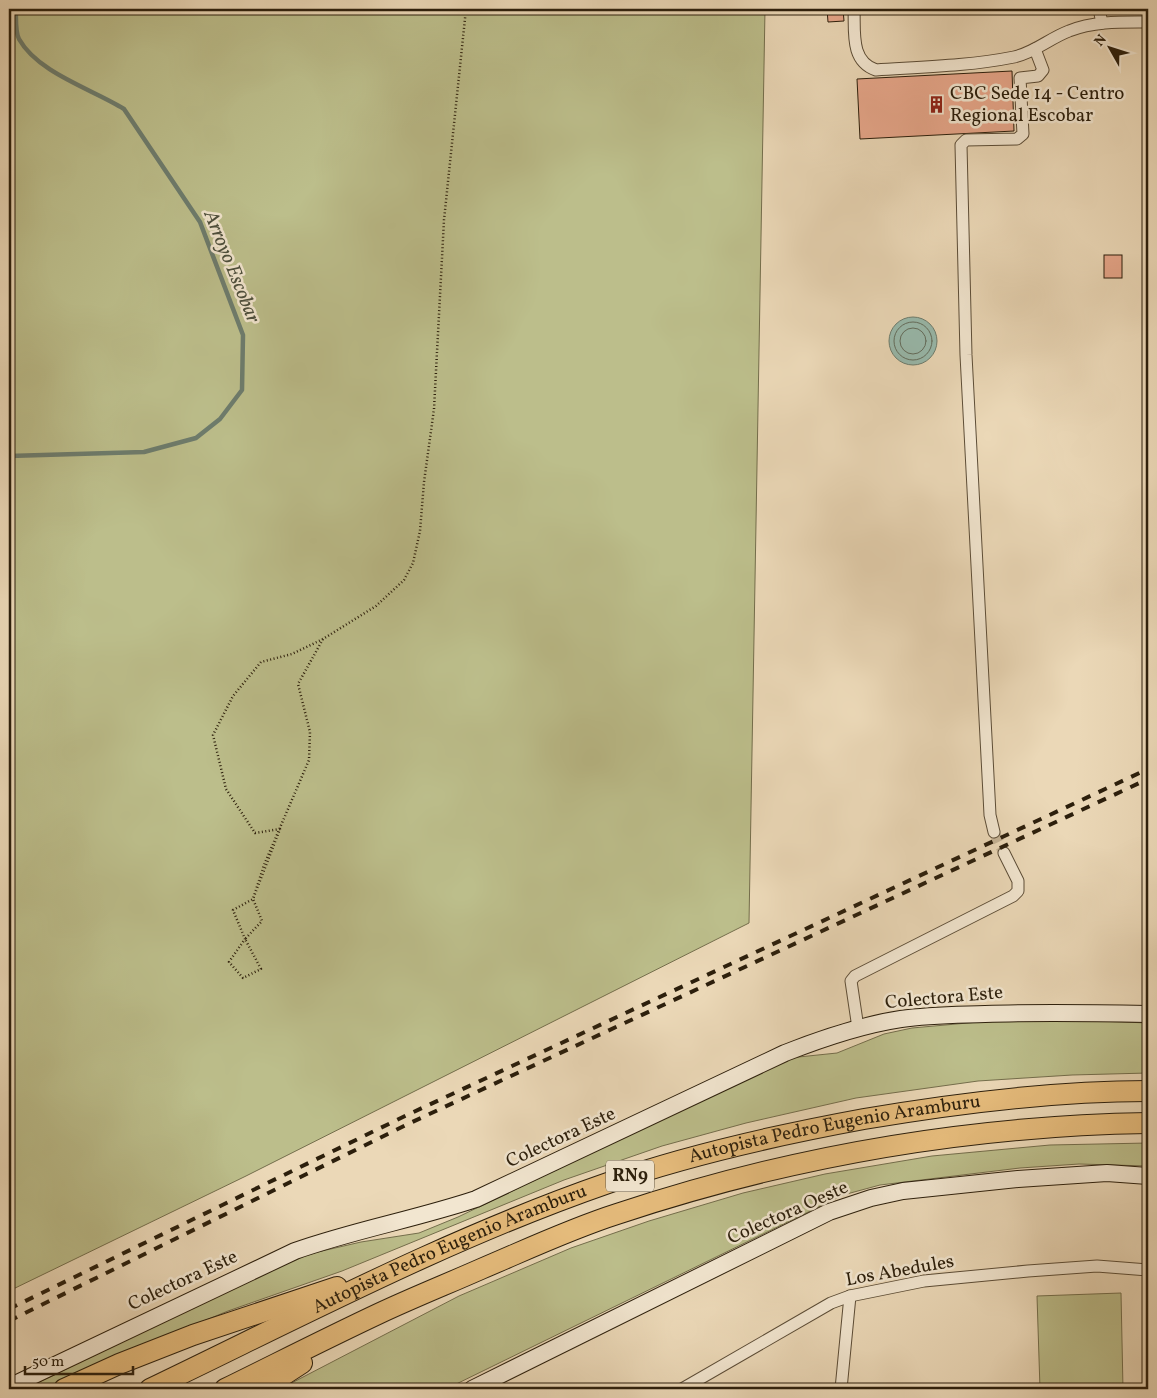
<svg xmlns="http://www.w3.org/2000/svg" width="1157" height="1398" font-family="Vollkorn,serif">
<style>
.green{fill:#bcbe8b;stroke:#746e4c}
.water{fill:#98baad;stroke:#6d7c6d}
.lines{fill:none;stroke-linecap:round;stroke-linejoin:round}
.shore{stroke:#626c5c;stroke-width:1}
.stream{stroke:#6d7c6d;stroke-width:4.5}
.building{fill:#e7a78b;stroke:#2c1f0c}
.street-tunnel{stroke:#c5b395;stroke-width:11;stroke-dasharray:11 5.5;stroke-linecap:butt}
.street-casing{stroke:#5c4d37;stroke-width:13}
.secondary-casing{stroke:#2c1f0c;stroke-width:18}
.highway-casing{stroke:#2c1f0c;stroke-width:22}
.path{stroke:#2c1f0c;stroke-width:2.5;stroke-dasharray:1 2.5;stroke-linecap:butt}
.street{stroke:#f2e6d0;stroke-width:11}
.secondary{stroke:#f2e6d0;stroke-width:16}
.highway{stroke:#e6bc7c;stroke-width:20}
.rail{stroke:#2c1f0c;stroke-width:4;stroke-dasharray:9 9;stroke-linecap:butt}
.labels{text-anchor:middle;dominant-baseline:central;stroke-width:5;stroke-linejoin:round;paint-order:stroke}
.shield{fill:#f2e6d0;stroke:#675b47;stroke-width:1}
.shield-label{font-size:18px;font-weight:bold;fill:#2c1f0c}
.poi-label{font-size:19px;fill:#2c1f0c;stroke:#f2e6d0;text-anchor:start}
.street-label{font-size:19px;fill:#2c1f0c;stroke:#f2e6d0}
.water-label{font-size:20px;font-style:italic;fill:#4c4e3c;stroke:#f2e6d0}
</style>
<rect width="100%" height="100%" fill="#ebd8b7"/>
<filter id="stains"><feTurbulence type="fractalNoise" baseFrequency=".004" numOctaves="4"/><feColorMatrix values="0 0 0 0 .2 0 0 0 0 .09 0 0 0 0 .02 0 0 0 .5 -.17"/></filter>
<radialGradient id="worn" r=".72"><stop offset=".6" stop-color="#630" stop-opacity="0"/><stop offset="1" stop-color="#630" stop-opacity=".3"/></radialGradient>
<!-- green -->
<g class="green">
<path d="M9,9H765L749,923L246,1176L9,1291Z"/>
<path d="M1023,1018L1148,1023V1073L1072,1075L978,1081L856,1098L746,1123L662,1146L564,1180L342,1271L228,1311L133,1350L49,1389H25L281,1265L309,1254L361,1242L419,1233L458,1217L789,1058L837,1053L884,1034L912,1028Z"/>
<path d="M1148,1143V1166L1079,1164L1020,1168L880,1185L843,1195L446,1389H280L459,1296L571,1248L649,1221L743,1193L825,1174L932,1156L1050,1145Z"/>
<path d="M1121,1293L1123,1389H1040L1037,1296Z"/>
</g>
<!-- water -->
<circle class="water" cx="913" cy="341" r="24"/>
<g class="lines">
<!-- shore -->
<g class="shore">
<circle cx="913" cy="341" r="19"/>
<circle cx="913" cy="341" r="13"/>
</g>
<!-- stream -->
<path class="stream" d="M9,456L144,452L196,438L220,419L242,390L243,335L200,222L124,109C92,89 38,73 19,39C15,32 16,17 16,9"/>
</g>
<!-- building -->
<g class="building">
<path d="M827,9H843L844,21L828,22Z"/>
<path d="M1012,71L1014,131L860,139L857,79Z"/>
<rect x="1104" y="255" width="18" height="23"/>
</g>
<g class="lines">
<!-- street-tunnel -->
<path class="street-tunnel" d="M994,832L1004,853"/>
<defs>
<g id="street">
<path d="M854,9C855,32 850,61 876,70C922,67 969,66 1014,57C1034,53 1050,38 1069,31C1094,21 1122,22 1148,22"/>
<path d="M1099,9L1102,23"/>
<path d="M994,832L990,815L989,795L966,355L961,145L966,140L1017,139L1023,134L1020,78L1038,76L1043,70L1035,49"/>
<path d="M858,1028L851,981L855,976L1013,896L1018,891V881L1004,853"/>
<path d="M682,1389L831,1303L850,1296L924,1281L1028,1271L1097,1266L1148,1270"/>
<path d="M841,1389L850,1296"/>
</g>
<g id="secondary">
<path d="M9,1387L295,1251C354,1230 416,1219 476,1199L785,1053C823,1038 861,1025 901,1019C929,1015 957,1015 985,1014C1039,1012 1094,1013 1148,1014"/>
<path d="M472,1389L829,1212L871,1198L903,1191L1018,1179L1107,1173L1148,1176"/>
</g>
<g id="highway">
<path d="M64,1389L119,1364L193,1335L337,1287"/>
<path id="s1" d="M150,1389C300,1317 449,1238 608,1183C691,1154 777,1135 864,1119C958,1103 1053,1091 1148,1091"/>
<path d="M225,1389C276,1364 327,1338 378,1314C412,1298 447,1284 481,1269C526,1250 570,1229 617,1214C788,1157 968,1126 1148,1123"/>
<path d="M262,1389L302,1363"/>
</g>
</defs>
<!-- street casing -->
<use href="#street" class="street-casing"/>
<!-- secondary casing -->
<use href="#secondary" class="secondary-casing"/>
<!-- highway casing -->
<use href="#highway" class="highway-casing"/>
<!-- path -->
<path class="path" d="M323,639L292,654L261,662L233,696L213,735L226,789L255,833L280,829L253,899L262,921L245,939L261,969L243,978L229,962L245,939L233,910L253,899L264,865L309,760L310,732L298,684L323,639L376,606L404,580L413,563L420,531L424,482L434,409L444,220L466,9"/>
<!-- street -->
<use href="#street" class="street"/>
<!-- secondary -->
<use href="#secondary" class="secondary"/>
<!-- highway -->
<use href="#highway" class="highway"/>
<!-- rail -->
<g class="rail">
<path d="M9,1309L405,1116L1148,769"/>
<path d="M9,1321L408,1124L1148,779"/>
</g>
</g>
<!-- icons -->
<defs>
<symbol id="building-bare" viewBox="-9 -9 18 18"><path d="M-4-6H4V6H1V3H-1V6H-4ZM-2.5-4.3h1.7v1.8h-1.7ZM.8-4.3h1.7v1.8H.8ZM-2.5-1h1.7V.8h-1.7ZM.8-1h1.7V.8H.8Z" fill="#8f2418" stroke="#f2e6d0" stroke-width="2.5" paint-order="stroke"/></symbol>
</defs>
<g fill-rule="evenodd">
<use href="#building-bare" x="924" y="92" width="25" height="25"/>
</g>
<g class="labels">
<!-- shield labels -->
<rect class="shield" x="606" y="1160.5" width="48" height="31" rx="4"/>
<g class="shield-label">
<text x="630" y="1176">RN9</text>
</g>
<!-- poi labels -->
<g class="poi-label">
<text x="950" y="94">CBC Sede 14 - Centro<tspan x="950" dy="22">Regional Escobar</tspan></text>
</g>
<!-- street labels -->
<g class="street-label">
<text transform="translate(944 998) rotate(-5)">Colectora Este</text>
<text stroke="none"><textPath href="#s1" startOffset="736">Autopista Pedro Eugenio Aramburu</textPath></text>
<text transform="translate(561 1138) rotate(-25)">Colectora Este</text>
<text transform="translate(788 1213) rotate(-24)">Colectora Oeste</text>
<text stroke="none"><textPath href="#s1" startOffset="331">Autopista Pedro Eugenio Aramburu</textPath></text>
<text transform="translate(900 1271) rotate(-10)">Los Abedules</text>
<text transform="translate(183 1281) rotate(-25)">Colectora Este</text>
</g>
<!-- water labels -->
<g class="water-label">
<text transform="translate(231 267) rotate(68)">Arroyo Escobar</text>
</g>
</g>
<!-- margin -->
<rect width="1157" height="1398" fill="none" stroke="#ebd8b7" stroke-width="30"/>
<rect x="10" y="10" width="1137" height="1378" fill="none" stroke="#2c1f0c" stroke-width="2.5"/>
<rect x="15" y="15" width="1127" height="1368" fill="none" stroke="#2c1f0c"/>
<!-- north arrow -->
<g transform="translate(1110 48) rotate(309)" stroke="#f2e6d0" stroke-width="4" paint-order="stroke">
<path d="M0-4L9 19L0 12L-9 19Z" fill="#2c1f0c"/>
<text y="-8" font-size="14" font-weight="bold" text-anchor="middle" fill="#2c1f0c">N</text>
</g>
<!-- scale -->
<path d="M25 1366v8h108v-8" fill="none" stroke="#2c1f0c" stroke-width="2.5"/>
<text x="32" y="1366" font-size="15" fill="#2c1f0c" stroke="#f2e6d0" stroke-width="4" paint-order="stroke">50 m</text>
<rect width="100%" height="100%" filter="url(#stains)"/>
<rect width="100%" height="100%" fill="url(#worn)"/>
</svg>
